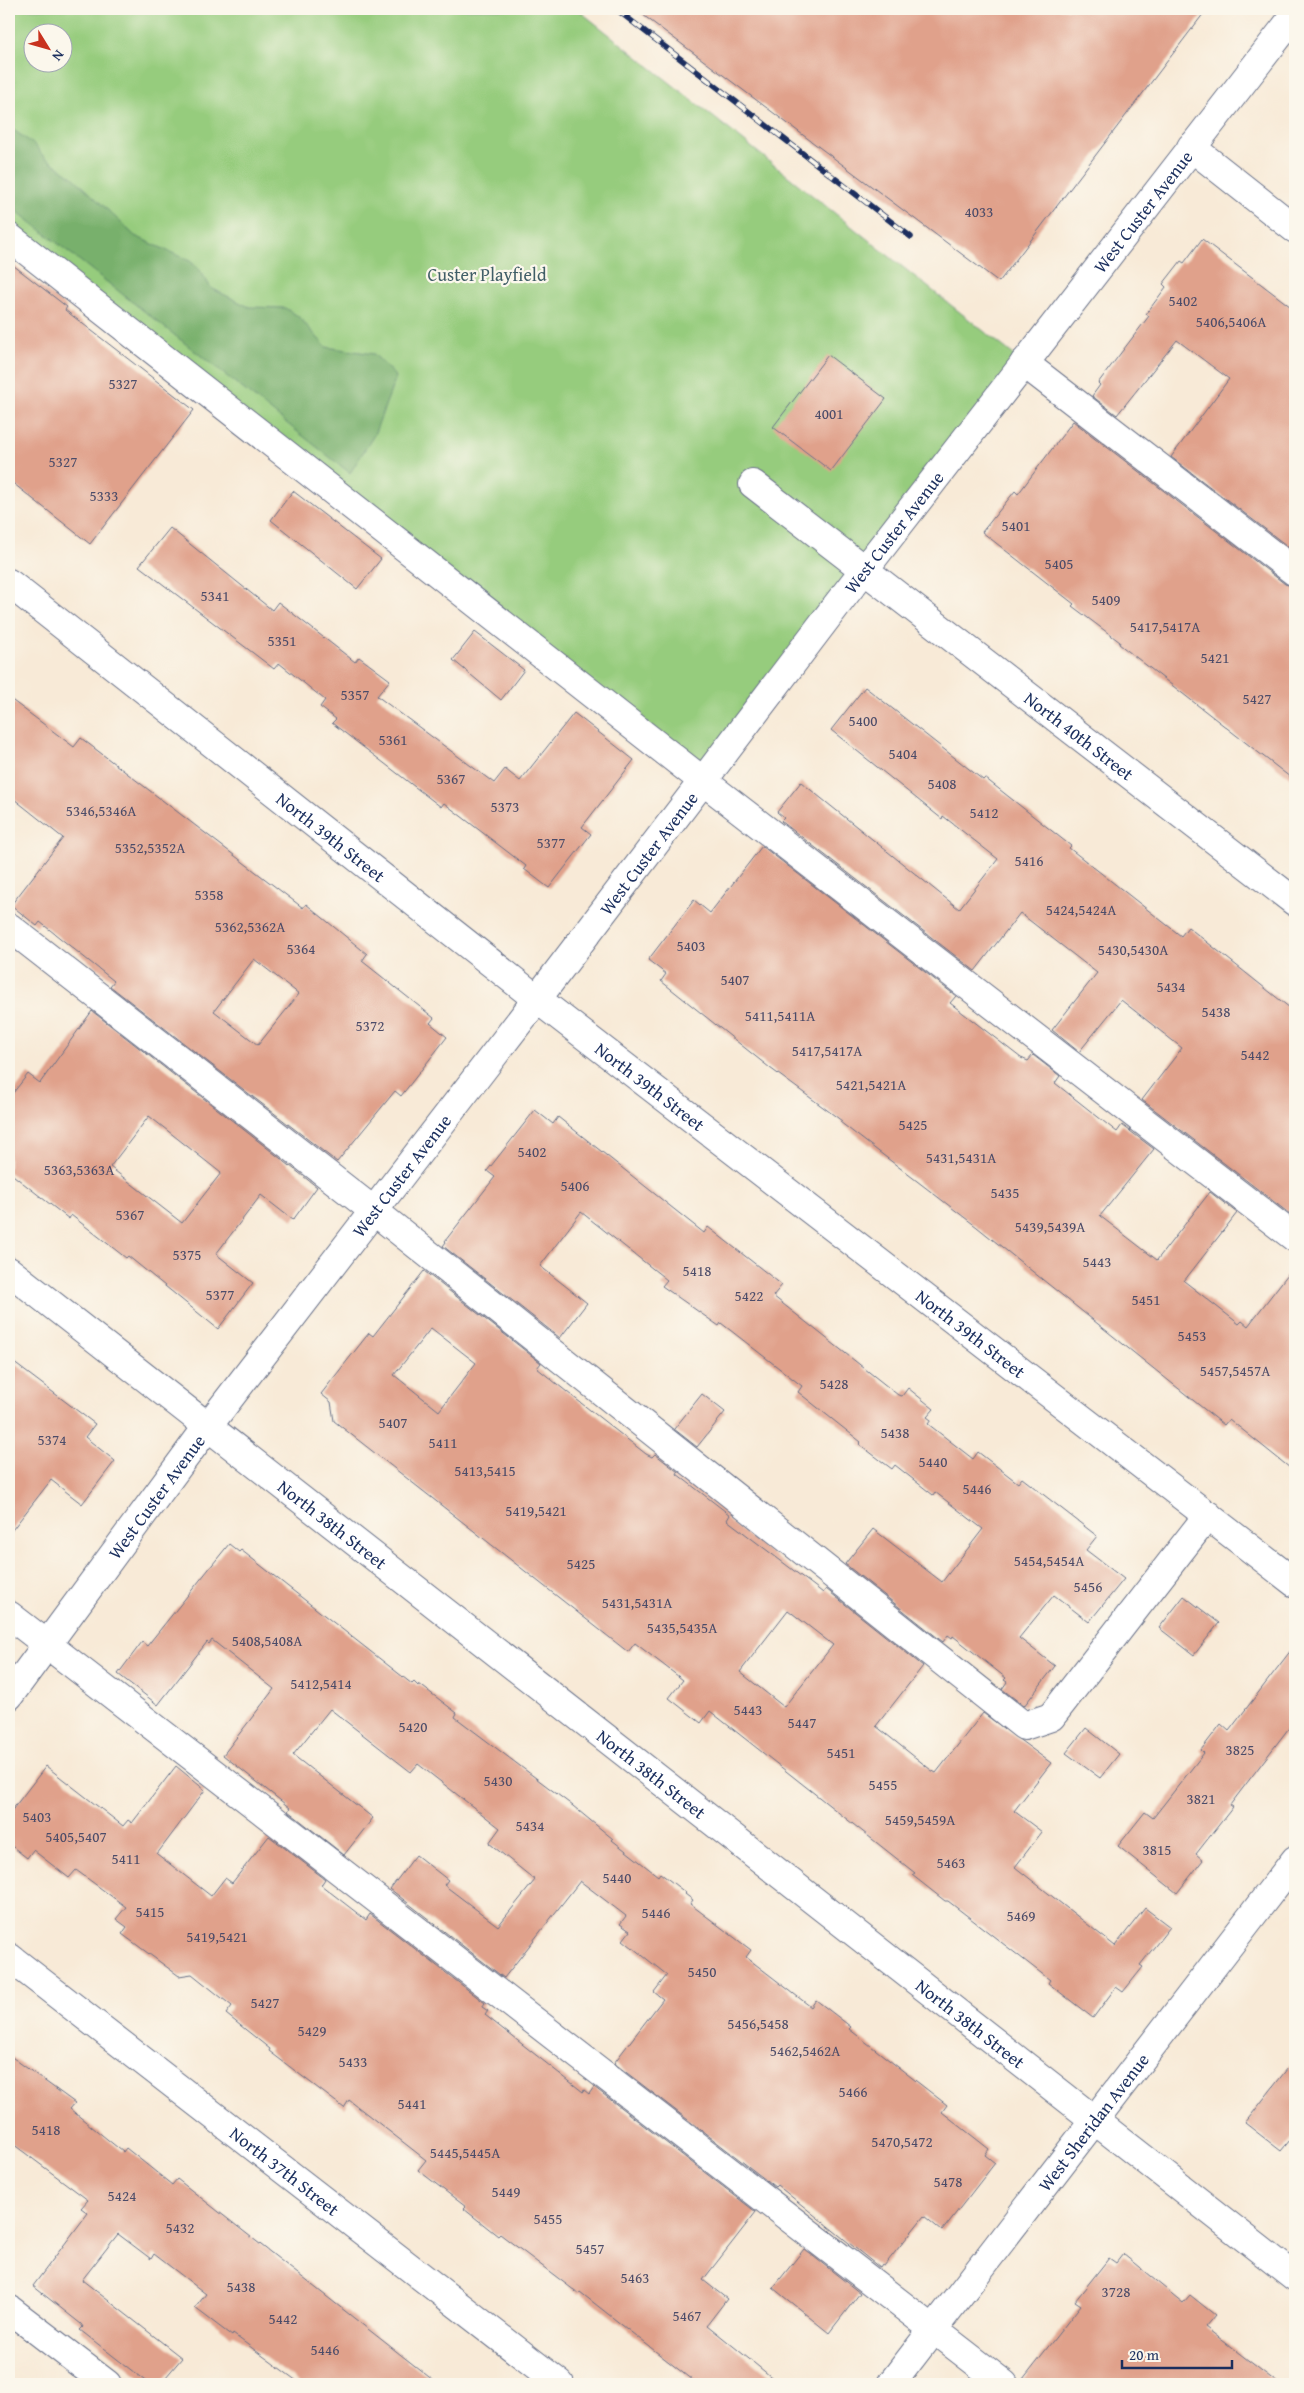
<svg xmlns="http://www.w3.org/2000/svg" width="1304" height="2393" font-family="'Gentium Book Plus',serif">
<style>
.green{fill:#96cc7d;stroke:#587e6e;fill-rule:evenodd}
.forest{fill:#78b06c;stroke:#4a7065}
.building{fill:#e0a18b;fill-rule:evenodd}
.lines{fill:none;stroke-linecap:round;stroke-linejoin:round}
.minor-casing{stroke:#687088;stroke-width:30}
.minor{stroke:#fff;stroke-width:28}
.rail-casing{stroke:#1b2f5e;stroke-width:5.5}
.rail{stroke:#fbf7ec;stroke-width:4;stroke-dasharray:11;stroke-linecap:butt}
.labels{text-anchor:middle;dominant-baseline:central;stroke-width:4.5;stroke-linejoin:round;paint-order:stroke}
.number-label{font-size:15px;fill:#4c4c69}
.street-label{font-size:18px;fill:#1b2f5e;stroke:#fbf7ec}
.park-label{font-size:18px;fill:#405e67;stroke:#fbf7ec}
</style>
<rect width="100%" height="100%" fill="#fbf7ec"/>
<filter id="ink" filterUnits="userSpaceOnUse"><feTurbulence type="fractalNoise" baseFrequency=".02" numOctaves="2"/><feDisplacementMap in="SourceGraphic" scale="10" xChannelSelector="R" yChannelSelector="G"/><feConvolveMatrix kernelMatrix="1 2 1 2 8 2 1 2 1" color-interpolation-filters="sRGB"/></filter>
<filter id="wash" filterUnits="userSpaceOnUse"><feTurbulence type="fractalNoise" baseFrequency=".0096" numOctaves="4" result="noise"/><feDisplacementMap in="SourceGraphic" scale="20" xChannelSelector="R" yChannelSelector="G"/><feGaussianBlur stdDeviation="1.12" result="paint"/><feColorMatrix in="noise" values="0 0 0 0 0 0 0 0 0 0 0 0 0 0 0 0 0 1.4 0 .05"/><feComposite in="paint" operator="in"/></filter>
<g filter="url(#wash)">
<rect width="100%" height="100%" fill="#f8ead7"/>
<!-- green -->
<path class="green" d="M9,9H577L1024,363L703,781L9,237ZM32,32H62V62H32Z"/>
<!-- forest -->
<path class="forest" d="M9,127L35,145L43,156L73,177L135,236L190,261L200,270L211,288L249,307L285,308L298,316L326,347L374,354L396,377L374,435L350,473L9,205Z"/>
<g id="blocks">
<!-- building -->
<g class="building">
<path d="M635,9H1207L999,282Z"/>
<path d="M1202,239L1295,310V552L1171,457L1229,379L1177,340L1117,415L1092,396L1100,385L1098,383L1149,316L1146,314L1166,287L1163,284L1181,261L1184,263Z"/>
<path d="M9,262L67,307L65,310L194,410L90,544L9,480Z"/>
<path d="M828,355L886,399L831,471L773,427Z"/>
<path d="M1073,421L1285,584L1295,587V781L1119,644L1120,642L1072,606L1074,604L982,532L1015,491L1018,494Z"/>
<path d="M293,491L381,559L357,589L271,520Z"/>
<path d="M170,528L272,610L278,602L355,662L359,657L390,680L377,696L494,783L505,769L520,781L574,713L634,760L582,827L591,834L549,888L524,869L526,866L444,803L441,807L332,723L336,719L320,707L325,700L279,663L274,669L139,566Z"/>
<path d="M475,632L524,670L501,700L453,660Z"/>
<path d="M865,687L983,780L985,778L1071,846L1069,848L1181,936L1188,927L1295,1012V1218L1142,1100L1182,1048L1121,1000L1079,1052L1052,1030L1097,973L1020,913L975,971L781,821L784,818L777,812L801,782L959,909L998,859L943,816L942,819L831,730Z"/>
<path d="M9,698L74,747L81,738L303,908L306,904L367,954L362,961L434,1018L430,1023L447,1037L401,1096L395,1091L337,1162L110,986L114,981L40,922L37,926L11,905L63,838L9,795ZM254,959L299,994L258,1045L214,1011Z"/>
<path d="M762,846L956,996L950,1003L1021,1058L1028,1061L1033,1055L1060,1076L1055,1083L1117,1132L1122,1125L1154,1149L1100,1216L1157,1260L1210,1192L1237,1213L1184,1281L1239,1324L1242,1321L1248,1326L1295,1265V1472L1229,1419L1224,1425L977,1227L840,1122L842,1121L770,1068L661,981L666,974L648,960L694,900L710,913Z"/>
<path d="M92,1011L317,1187L293,1220L261,1195L216,1254L253,1283L218,1329L128,1256L126,1258L71,1215L69,1219L9,1172V1098L28,1074L40,1083ZM149,1116L221,1173L182,1223L110,1167Z"/>
<path d="M535,1110L553,1124L558,1117L704,1233L708,1227L782,1285L773,1296L898,1395L902,1396L908,1388L934,1409L927,1417L931,1420L928,1424L973,1459L978,1452L1018,1483L1022,1478L1097,1536L1086,1550L1124,1579L1089,1622L1054,1595L1019,1638L1055,1666L1024,1706L1002,1689L1007,1682L1004,1680L1006,1678L953,1636L952,1638L948,1635L943,1642L845,1564L873,1529L942,1582L983,1529L935,1492L933,1495L895,1465L892,1469L859,1444L861,1442L798,1392L802,1386L721,1323L719,1326L662,1286L667,1280L581,1212L540,1266L587,1303L560,1338L443,1246L446,1242L445,1241L495,1177L487,1171Z"/>
<path d="M424,1271L541,1363L537,1368L567,1392L646,1454L652,1457L655,1454L678,1472L677,1474L730,1515L727,1520L818,1589L823,1593L826,1589L923,1666L876,1726L931,1770L936,1773L983,1713L1051,1763L1014,1811L1042,1832L1015,1867L1115,1946L1145,1908L1170,1927L1140,1965L1143,1967L1123,1992L1116,1987L1093,2018L1048,1983L1050,1980L948,1901H945L912,1875L915,1873L710,1711L701,1723L669,1698L683,1680L635,1643L628,1652L334,1421L331,1402L321,1394L369,1333L373,1336ZM431,1328L476,1363L439,1411L394,1375ZM788,1610L833,1645L784,1707L740,1672Z"/>
<path d="M9,1359L95,1424L85,1437L115,1461L82,1504L51,1480L9,1534Z"/>
<path d="M702,1394L725,1412L697,1447L674,1429Z"/>
<path d="M229,1544L239,1552L241,1550L412,1684L414,1682L418,1686L419,1684L457,1713L455,1717L573,1806L613,1839L612,1840L658,1876L660,1873L686,1893L685,1894L693,1900L690,1904L751,1950L746,1957L811,2007L816,2000L851,2027L849,2029L947,2105L942,2112L989,2149L985,2155L995,2163L942,2231L924,2216L884,2266L882,2265L880,2268L777,2185L775,2187L614,2063L663,1999L654,1992L667,1975L623,1940L630,1931L620,1924L626,1916L580,1881L504,1978L390,1889L416,1855L448,1880L444,1885L498,1926L535,1880L489,1843L500,1828L418,1764L411,1772L330,1709L293,1755L373,1818L344,1855L288,1811L290,1808L223,1755L274,1689L212,1640L209,1644L207,1642L158,1705L118,1674L142,1642L147,1646Z"/>
<path d="M1184,1596L1219,1623L1194,1655L1159,1628Z"/>
<path d="M1295,1645V1720L1230,1805L1233,1807L1196,1854L1203,1860L1177,1893L1118,1846L1145,1812L1153,1818L1204,1753L1201,1750L1221,1724L1229,1731Z"/>
<path d="M1086,1728L1119,1754L1100,1778L1066,1753Z"/>
<path d="M46,1766L123,1826L128,1820L132,1823L176,1766L205,1790L157,1854L211,1896L225,1878L232,1883L269,1836L325,1879L321,1885L366,1920L370,1914L485,2003L482,2007L488,2011L485,2015L583,2092L584,2090L589,2094L594,2087L756,2212L703,2280L727,2299L707,2325L780,2384H697L580,2292L579,2294L500,2234L498,2236L464,2209L466,2207L418,2170L426,2160L349,2100L344,2108L269,2051L270,2049L226,2014L232,2006L192,1974L179,1976L122,1934L127,1927L116,1919L126,1907L76,1870L69,1878L33,1850L27,1858L9,1844V1814Z"/>
<path d="M9,2055L75,2103L70,2109L123,2152L126,2148L172,2185L177,2179L438,2384H301L233,2334L232,2336L195,2308L206,2294L154,2254L151,2259L118,2234L82,2280L182,2358L160,2384H149L80,2330L83,2327L81,2324L33,2286L88,2213L81,2208L88,2200L9,2141Z"/>
<path d="M1295,2059V2134L1281,2151L1245,2123Z"/>
<path d="M804,2249L860,2293L829,2333L773,2288Z"/>
<path d="M1123,2254L1183,2303L1190,2295L1215,2315L1205,2327L1279,2384H1019L1081,2305L1075,2301L1109,2258L1116,2263Z"/>
</g>
</g>
</g>
<g filter="url(#ink)">
<use href="#blocks" fill-opacity="0" stroke="#687088" stroke-width="1"/>
<g class="lines">
<defs>
<g id="minor">
<path d="M1191,147L1295,229"/>
<path d="M9,237L703,781L1295,1238"/>
<path d="M1024,363L1295,572"/>
<path id="s1" d="M753,484L1295,902"/>
<path id="s2" d="M9,583L537,999L1295,1583"/>
<path d="M9,927L374,1211L1024,1726L1051,1717L1208,1515"/>
<path id="s3" d="M9,1271L1295,2277"/>
<path d="M9,1615L1004,2384"/>
<path id="s4" d="M9,1696L208,1426L537,999L836,606L1295,15"/>
<path id="s5" d="M9,1957L560,2384"/>
<path d="M9,2309L107,2384"/>
<path id="s6" d="M891,2384L1295,1860"/>
</g>
</defs>
<!-- minor casing -->
<use href="#minor" class="minor-casing"/>
<!-- minor -->
<use href="#minor" class="minor"/>
<defs>
<path id="rail" d="M616,9L911,237"/>
</defs>
<!-- rail casing -->
<use href="#rail" class="rail-casing"/>
<!-- rail -->
<use href="#rail" class="rail"/>
</g>
</g>
<g class="labels">
<!-- number labels -->
<g class="number-label">
<text x="979" y="211">4033</text>
<text x="1183" y="300">5402</text>
<text x="1231" y="321">5406,5406A</text>
<text x="123" y="383">5327</text>
<text x="829" y="413">4001</text>
<text x="63" y="461">5327</text>
<text x="104" y="495">5333</text>
<text x="1016" y="525">5401</text>
<text x="1059" y="563">5405</text>
<text x="215" y="595">5341</text>
<text x="1106" y="599">5409</text>
<text x="1165" y="626">5417,5417A</text>
<text x="282" y="640">5351</text>
<text x="1215" y="657">5421</text>
<text x="355" y="694">5357</text>
<text x="1257" y="698">5427</text>
<text x="863" y="720">5400</text>
<text x="393" y="739">5361</text>
<text x="903" y="753">5404</text>
<text x="451" y="778">5367</text>
<text x="942" y="783">5408</text>
<text x="505" y="806">5373</text>
<text x="101" y="810">5346,5346A</text>
<text x="984" y="812">5412</text>
<text x="551" y="842">5377</text>
<text x="150" y="847">5352,5352A</text>
<text x="1029" y="860">5416</text>
<text x="209" y="894">5358</text>
<text x="1081" y="909">5424,5424A</text>
<text x="250" y="926">5362,5362A</text>
<text x="691" y="945">5403</text>
<text x="301" y="948">5364</text>
<text x="1133" y="949">5430,5430A</text>
<text x="735" y="979">5407</text>
<text x="1171" y="986">5434</text>
<text x="1216" y="1011">5438</text>
<text x="780" y="1015">5411,5411A</text>
<text x="370" y="1025">5372</text>
<text x="827" y="1050">5417,5417A</text>
<text x="1255" y="1054">5442</text>
<text x="871" y="1084">5421,5421A</text>
<text x="913" y="1124">5425</text>
<text x="532" y="1151">5402</text>
<text x="961" y="1157">5431,5431A</text>
<text x="79" y="1169">5363,5363A</text>
<text x="575" y="1185">5406</text>
<text x="1005" y="1192">5435</text>
<text x="130" y="1214">5367</text>
<text x="1050" y="1226">5439,5439A</text>
<text x="187" y="1254">5375</text>
<text x="1097" y="1261">5443</text>
<text x="697" y="1270">5418</text>
<text x="220" y="1294">5377</text>
<text x="749" y="1295">5422</text>
<text x="1146" y="1299">5451</text>
<text x="1192" y="1335">5453</text>
<text x="1235" y="1370">5457,5457A</text>
<text x="834" y="1383">5428</text>
<text x="393" y="1422">5407</text>
<text x="895" y="1432">5438</text>
<text x="52" y="1439">5374</text>
<text x="443" y="1442">5411</text>
<text x="933" y="1461">5440</text>
<text x="485" y="1470">5413,5415</text>
<text x="977" y="1488">5446</text>
<text x="536" y="1510">5419,5421</text>
<text x="1049" y="1560">5454,5454A</text>
<text x="581" y="1563">5425</text>
<text x="1088" y="1586">5456</text>
<text x="637" y="1602">5431,5431A</text>
<text x="682" y="1627">5435,5435A</text>
<text x="267" y="1640">5408,5408A</text>
<text x="321" y="1683">5412,5414</text>
<text x="748" y="1709">5443</text>
<text x="802" y="1722">5447</text>
<text x="413" y="1726">5420</text>
<text x="1240" y="1749">3825</text>
<text x="841" y="1752">5451</text>
<text x="498" y="1780">5430</text>
<text x="883" y="1784">5455</text>
<text x="1201" y="1798">3821</text>
<text x="37" y="1816">5403</text>
<text x="920" y="1819">5459,5459A</text>
<text x="530" y="1825">5434</text>
<text x="76" y="1836">5405,5407</text>
<text x="1157" y="1849">3815</text>
<text x="126" y="1858">5411</text>
<text x="951" y="1862">5463</text>
<text x="617" y="1877">5440</text>
<text x="150" y="1911">5415</text>
<text x="656" y="1912">5446</text>
<text x="1021" y="1915">5469</text>
<text x="217" y="1936">5419,5421</text>
<text x="702" y="1971">5450</text>
<text x="265" y="2002">5427</text>
<text x="758" y="2023">5456,5458</text>
<text x="312" y="2030">5429</text>
<text x="805" y="2050">5462,5462A</text>
<text x="353" y="2061">5433</text>
<text x="853" y="2091">5466</text>
<text x="412" y="2103">5441</text>
<text x="46" y="2129">5418</text>
<text x="902" y="2141">5470,5472</text>
<text x="465" y="2152">5445,5445A</text>
<text x="948" y="2181">5478</text>
<text x="506" y="2191">5449</text>
<text x="122" y="2195">5424</text>
<text x="548" y="2218">5455</text>
<text x="180" y="2227">5432</text>
<text x="590" y="2248">5457</text>
<text x="635" y="2277">5463</text>
<text x="241" y="2286">5438</text>
<text x="1116" y="2291">3728</text>
<text x="687" y="2315">5467</text>
<text x="283" y="2318">5442</text>
<text x="325" y="2349">5446</text>
</g>
<!-- street labels -->
<g class="street-label">
<text stroke="none"><textPath href="#s4" startOffset="1868">West Custer Avenue</textPath></text>
<text stroke="none"><textPath href="#s4" startOffset="1462">West Custer Avenue</textPath></text>
<text stroke="none"><textPath href="#s1" startOffset="412">North 40th Street</textPath></text>
<text stroke="none"><textPath href="#s2" startOffset="410">North 39th Street</textPath></text>
<text stroke="none"><textPath href="#s4" startOffset="1058">West Custer Avenue</textPath></text>
<text stroke="none"><textPath href="#s2" startOffset="815">North 39th Street</textPath></text>
<text stroke="none"><textPath href="#s4" startOffset="652">West Custer Avenue</textPath></text>
<text stroke="none"><textPath href="#s2" startOffset="1220">North 39th Street</textPath></text>
<text stroke="none"><textPath href="#s4" startOffset="248">West Custer Avenue</textPath></text>
<text stroke="none"><textPath href="#s3" startOffset="411">North 38th Street</textPath></text>
<text stroke="none"><textPath href="#s3" startOffset="816">North 38th Street</textPath></text>
<text stroke="none"><textPath href="#s3" startOffset="1221">North 38th Street</textPath></text>
<text stroke="none"><textPath href="#s6" startOffset="331">West Sheridan Avenue</textPath></text>
<text stroke="none"><textPath href="#s5" startOffset="349">North 37th Street</textPath></text>
</g>
<!-- park labels -->
<g class="park-label">
<text x="487" y="274">Custer Playfield</text>
</g>
</g>
<!-- margin -->
<rect width="1304" height="2393" fill="none" stroke="#fbf7ec" stroke-width="30"/>
<!-- north arrow -->
<g transform="translate(48 48) rotate(127)"><circle r="24" fill="#fbf7ec" stroke="#a1a7b3"/>
<path d="M0-4L9 19L0 12L-9 19Z" fill="#c8321e"/>
<text y="-8" font-size="14" font-weight="bold" text-anchor="middle" fill="#1b2f5e">N</text>
</g>
<!-- scale -->
<path d="M1122 2360v8h110v-8" fill="none" stroke="#1b2f5e" stroke-width="2.5"/>
<text x="1129" y="2360" font-size="15" fill="#1b2f5e" stroke="#fbf7ec" stroke-width="4" paint-order="stroke">20 m</text>
</svg>
